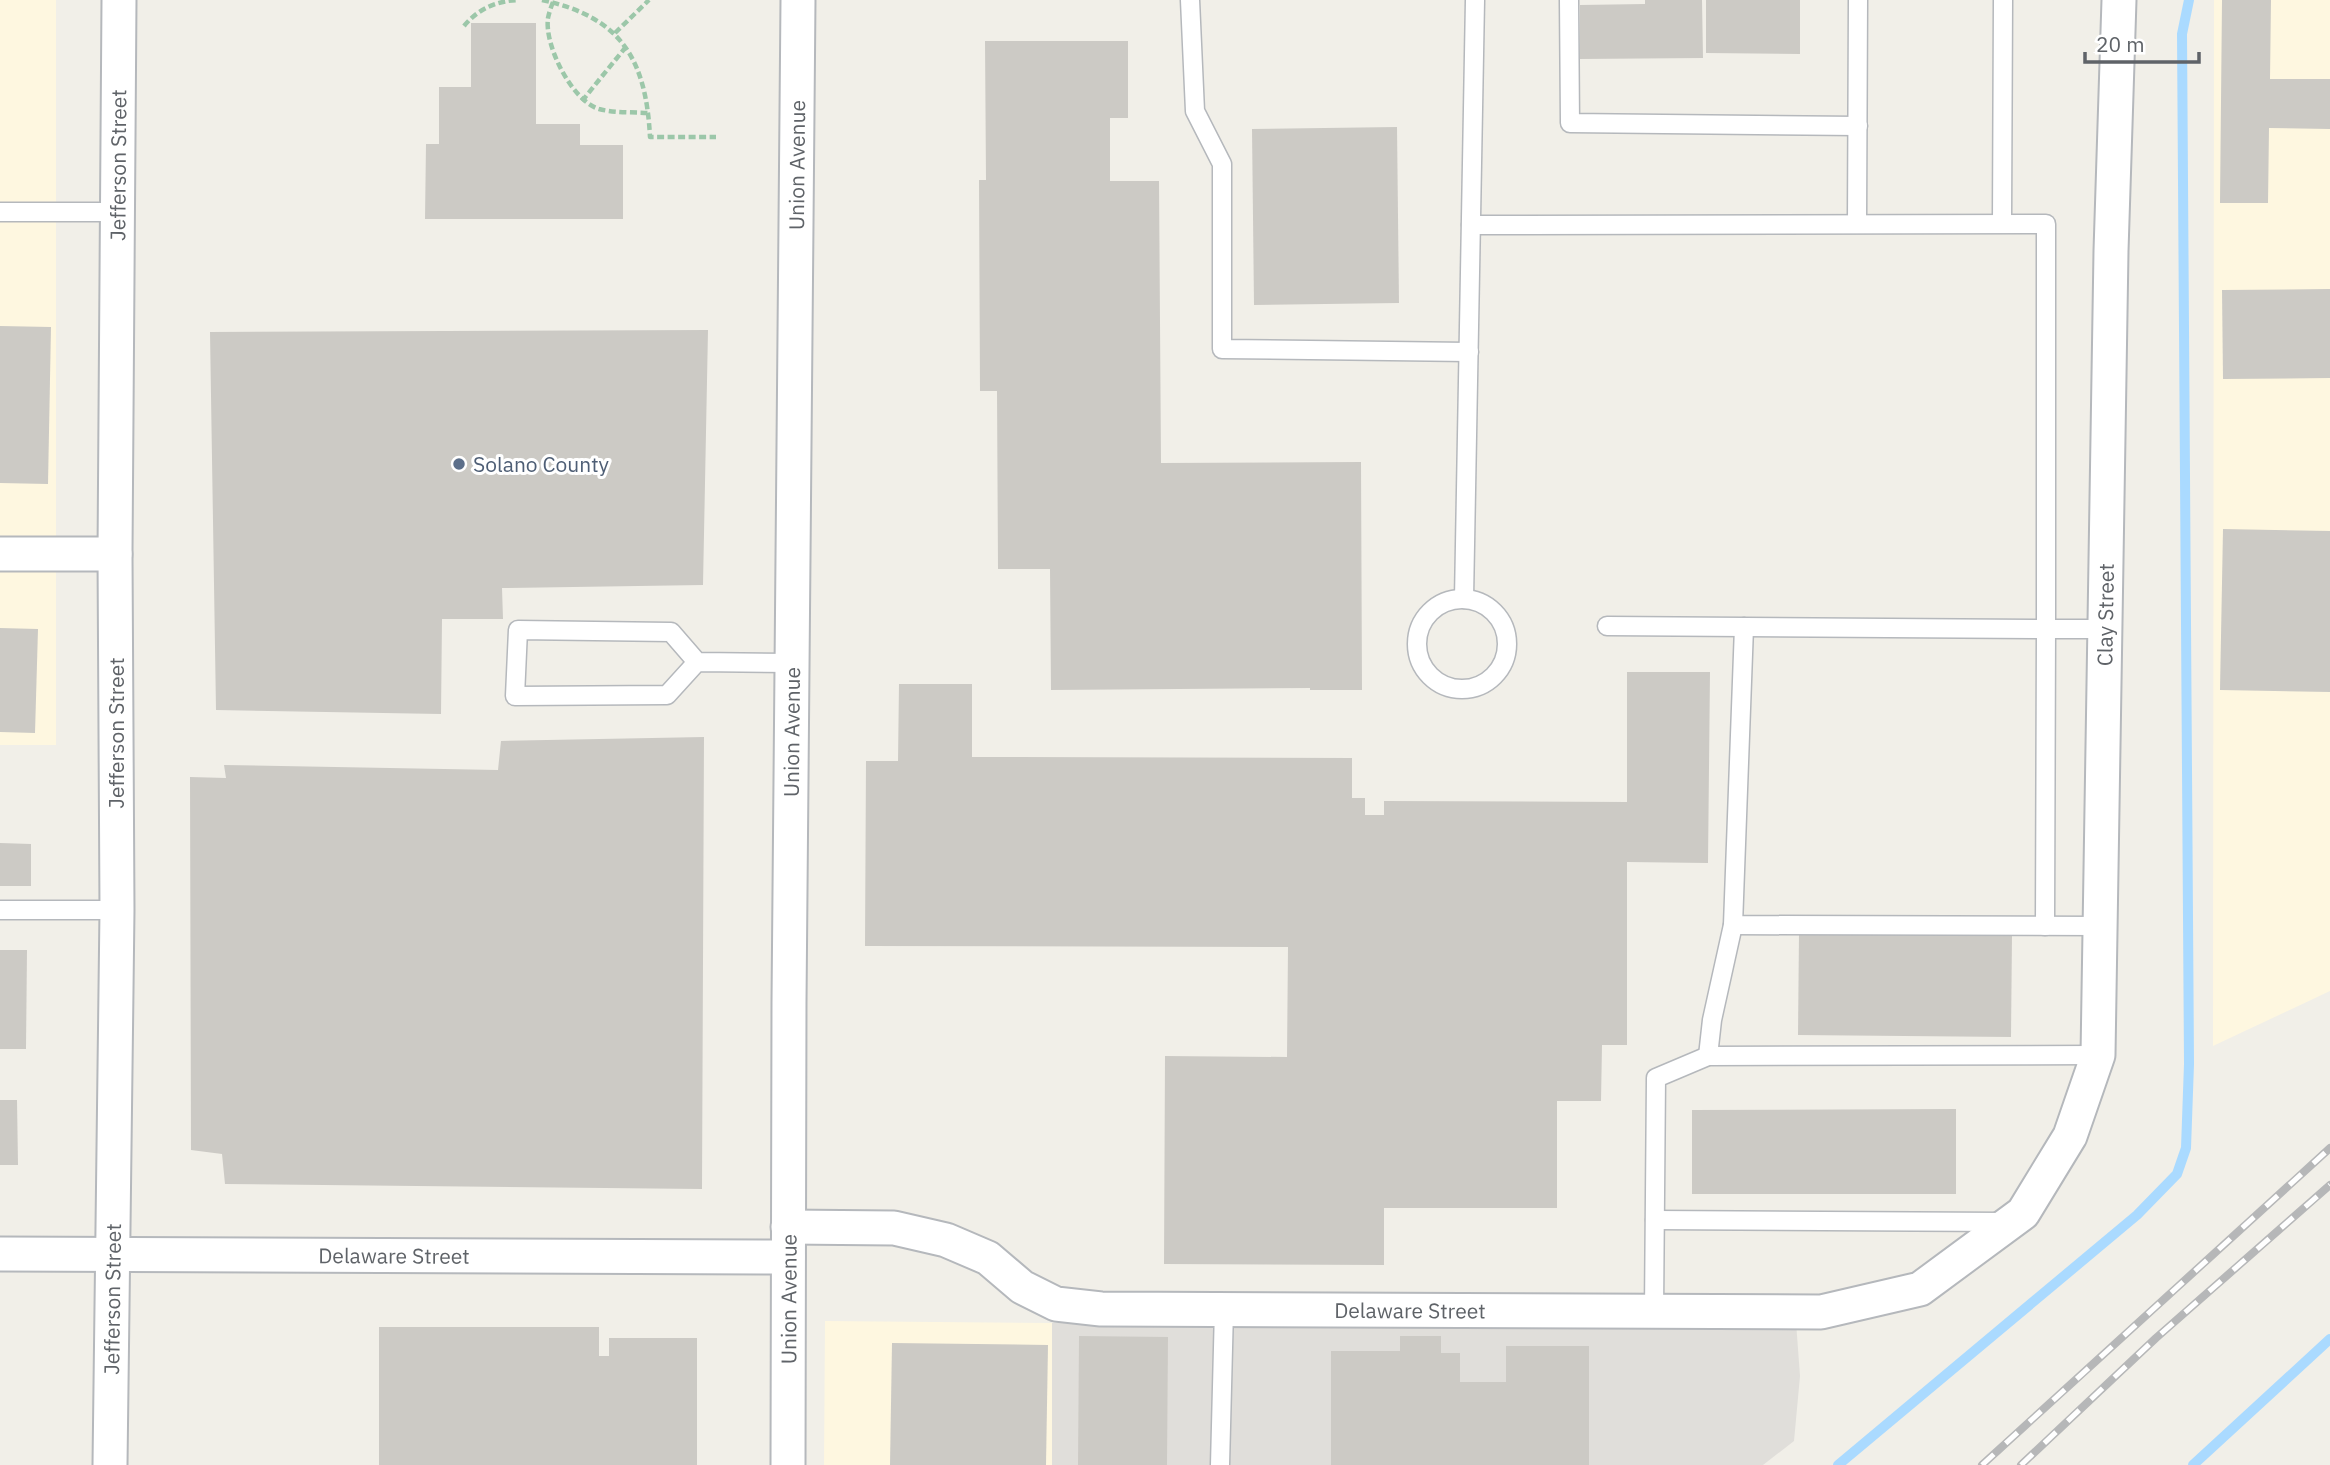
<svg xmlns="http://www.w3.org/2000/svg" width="2330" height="1465" font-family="'IBM Plex Sans',sans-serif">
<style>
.commercial{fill:#fef7e0}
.industrial{fill:#e0deda}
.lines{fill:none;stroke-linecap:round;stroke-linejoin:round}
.stream{stroke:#aadaff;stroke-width:10}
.building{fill:#cccac5}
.service-casing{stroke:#b5b8bc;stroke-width:21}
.minor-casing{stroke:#b5b8bc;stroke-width:37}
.path{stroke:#9cc7a9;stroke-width:4.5;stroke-dasharray:7 3.5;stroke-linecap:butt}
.service{stroke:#fff;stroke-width:18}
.minor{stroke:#fff;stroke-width:33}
.rail-casing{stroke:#b6b7b8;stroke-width:8}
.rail{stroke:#fff;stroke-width:5;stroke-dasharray:16;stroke-linecap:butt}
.service-dot{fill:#5c6f8a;stroke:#fff;stroke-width:2.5}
.labels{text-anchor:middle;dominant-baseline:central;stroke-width:6;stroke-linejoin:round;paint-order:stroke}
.street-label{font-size:21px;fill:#5f6368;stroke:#fff}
.service-label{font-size:21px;fill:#4e5e75;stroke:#fff;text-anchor:start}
</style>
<rect width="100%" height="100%" fill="#f1efe8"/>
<!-- commercial -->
<g class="commercial">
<rect x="0" y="0" width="56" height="745"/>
<path d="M2214,0H2330V991L2213,1046Z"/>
<path d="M825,1321L1052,1323V1465H824Z"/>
</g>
<!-- industrial -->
<path class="industrial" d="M1796,1322L1800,1376L1794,1441L1763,1465H1052V1323Z"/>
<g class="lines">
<!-- stream -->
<g class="stream">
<path d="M1838,1465L2137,1215L2177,1174L2186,1148L2189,1064L2182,34L2189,0"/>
<path d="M2193,1465L2330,1339"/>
</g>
</g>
<!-- building -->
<g class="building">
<path d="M1645,0H1702L1703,58L1580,59V5L1645,4Z"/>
<path d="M1706,0H1800V54L1706,53Z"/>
<path d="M2222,0H2271L2270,79H2330V129L2269,128L2268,203H2220Z"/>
<path d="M471,23H536V124H580V145H623V219H425L426,144H439V87H471Z"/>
<path d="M985,41H1128V118H1110V181H1159L1161,463L1361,462L1362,690H1310V688L1051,690L1050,569H998L997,391H980L979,180H986Z"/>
<path d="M1397,127L1399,303L1254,305L1252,129Z"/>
<path d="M2330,289V378L2223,379L2222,290Z"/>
<path d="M0,326L51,327L48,484L0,483Z"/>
<path d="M708,330L703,585L502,588L503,619H442L441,714L216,710L210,332Z"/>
<path d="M2223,529L2330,531V692L2220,690Z"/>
<path d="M0,628L38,629L35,733L0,732Z"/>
<path d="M1627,672H1710L1708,863L1627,862V1045H1602L1601,1101H1557V1208H1384V1265L1164,1264L1165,1056L1287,1057L1288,947L865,946L866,761H898L899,684H972V757L1352,758V798H1365V815H1384V801L1627,802Z"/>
<path d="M704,737L702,1189L225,1184L222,1154L191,1150L190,777L226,778L224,765L498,770L501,741Z"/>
<path d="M0,843L31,844V886H0Z"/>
<path d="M1799,933L2012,935L2011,1037L1798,1035Z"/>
<path d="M0,950H27L26,1049H0Z"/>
<path d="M0,1100H17L18,1165H0Z"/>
<path d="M1956,1109V1194H1692V1110Z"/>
<path d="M379,1327H599V1356H609V1338H697V1465H379Z"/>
<path d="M1079,1336L1168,1337L1167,1465H1078Z"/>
<path d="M1400,1336H1441V1353H1460V1382H1506V1346H1589V1465H1331V1351H1400Z"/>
<path d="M892,1343L1048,1345L1046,1465H890Z"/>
</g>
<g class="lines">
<defs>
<g id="service">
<path d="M1190,0L1195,111L1222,164V349L1469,352"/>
<path d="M1569,0L1570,123L1858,126"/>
<path d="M0,212H118"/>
<path d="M2002,222L2003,0"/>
<path d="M1857,223L1858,0"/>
<path d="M1471,225L2046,224V629H2104"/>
<circle cx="1462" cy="644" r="45"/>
<path d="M1464,599L1475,0"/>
<path d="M1607,626L2046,629L2045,926"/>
<path d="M1744,627L1733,925L2099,926"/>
<path d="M697,662L667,695L515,696L518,630L671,632L697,662L791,663"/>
<path d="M0,910H117"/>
<path d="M1708,1056L1712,1020L1733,925"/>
<path d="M1655,1220L2005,1222"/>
<path d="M1654,1311L1656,1078L1708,1056L2098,1055"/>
<path d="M1220,1465L1224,1309"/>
</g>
<g id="minor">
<path d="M0,554H115"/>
<path id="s1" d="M788,1227L894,1228L946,1240L988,1258L1022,1287L1056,1304L1101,1309L1821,1312L1920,1289L2023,1213L2070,1136L2098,1055L2111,251L2119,0"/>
<path id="s2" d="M0,1254L788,1257"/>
<path id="s3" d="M110,1465L117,910L115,554L119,0"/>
<path id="s4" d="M788,1465L789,1002L798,0"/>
</g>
</defs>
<!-- service casing -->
<use href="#service" class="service-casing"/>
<!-- minor casing -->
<use href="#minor" class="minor-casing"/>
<!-- path -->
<g class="path">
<path d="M542,0C621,17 646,59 650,137H716"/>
<path d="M553,2C551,7 549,13 548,18C544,45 572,101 599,109C614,113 633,112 649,113"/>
<path d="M464,26C478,9 496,1 518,0"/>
<path d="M615,33L649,0"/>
<path d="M582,101L625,48"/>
</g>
<!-- service -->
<use href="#service" class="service"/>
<!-- minor -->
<use href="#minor" class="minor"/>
<defs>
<g id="rail">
<path d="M1982,1465L2330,1148"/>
<path d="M2021,1465L2156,1338L2330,1185"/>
</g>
</defs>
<!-- rail casing -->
<use href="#rail" class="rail-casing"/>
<!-- rail -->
<use href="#rail" class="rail"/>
</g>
<!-- markers -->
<circle class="service-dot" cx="459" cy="464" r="7"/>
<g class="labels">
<!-- street labels -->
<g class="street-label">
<text stroke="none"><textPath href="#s3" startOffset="1300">Jefferson Street</textPath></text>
<text stroke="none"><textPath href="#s4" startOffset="1300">Union Avenue</textPath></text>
<text stroke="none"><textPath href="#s1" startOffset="1899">Clay Street</textPath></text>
<text stroke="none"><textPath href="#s4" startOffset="733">Union Avenue</textPath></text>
<text transform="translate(116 733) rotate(-90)">Jefferson Street</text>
<text stroke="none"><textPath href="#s2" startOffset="394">Delaware Street</textPath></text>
<text stroke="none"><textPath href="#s3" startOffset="166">Jefferson Street</textPath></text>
<text stroke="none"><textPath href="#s4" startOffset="166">Union Avenue</textPath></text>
<text stroke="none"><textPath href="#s1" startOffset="642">Delaware Street</textPath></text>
</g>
<!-- service labels -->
<g class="service-label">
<text x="473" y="464">Solano County</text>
</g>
</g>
<!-- scale -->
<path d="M2085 52v10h114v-10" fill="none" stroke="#5f6368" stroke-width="3.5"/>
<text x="2096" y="52" font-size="21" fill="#5f6368" stroke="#ffffff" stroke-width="5" paint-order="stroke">20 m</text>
</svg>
